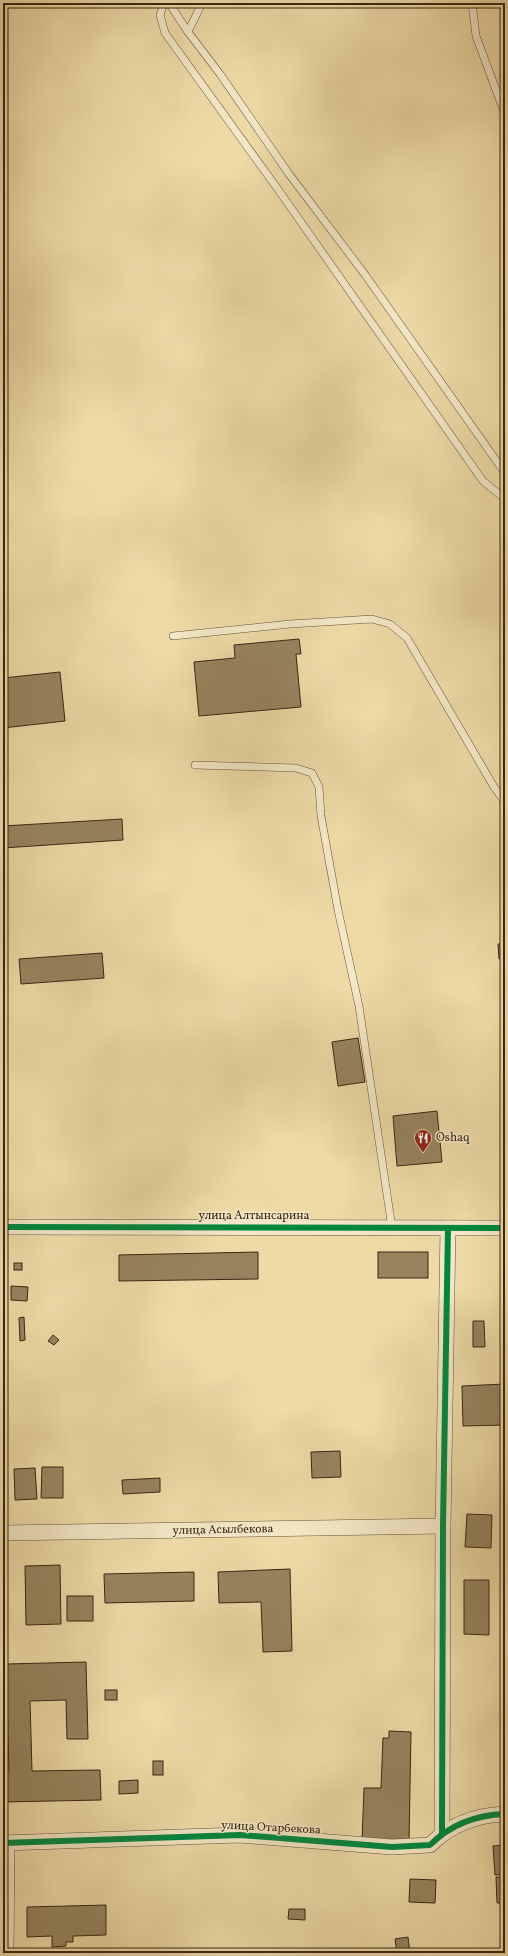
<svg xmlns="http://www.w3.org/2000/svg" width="508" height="1956" font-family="Vollkorn,serif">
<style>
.building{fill:#96845f;stroke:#372612}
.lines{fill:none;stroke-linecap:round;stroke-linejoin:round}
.service-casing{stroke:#645337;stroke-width:8}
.minor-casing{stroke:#645337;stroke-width:16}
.service{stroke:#f3e7c6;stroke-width:7}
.minor{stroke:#f3e7c6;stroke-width:15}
.cycleway-casing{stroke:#f3e7c6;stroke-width:8}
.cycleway{stroke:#00873e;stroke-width:6}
.labels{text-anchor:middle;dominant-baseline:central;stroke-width:3;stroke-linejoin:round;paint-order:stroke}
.poi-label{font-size:12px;fill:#372612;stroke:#f3e7c6;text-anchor:start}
.street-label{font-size:12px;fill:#372612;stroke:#f3e7c6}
</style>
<rect width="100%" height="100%" fill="#eddaa7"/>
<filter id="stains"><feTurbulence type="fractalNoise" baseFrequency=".005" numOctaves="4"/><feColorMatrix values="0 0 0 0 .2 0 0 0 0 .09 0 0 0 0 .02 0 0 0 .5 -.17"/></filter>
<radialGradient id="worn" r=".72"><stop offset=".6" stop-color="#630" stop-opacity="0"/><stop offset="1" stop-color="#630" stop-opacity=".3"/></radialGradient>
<!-- building -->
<g class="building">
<path d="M299,639L301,654H296L301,707L199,716L194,662L235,658L234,645Z"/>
<path d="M60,672L65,721L3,728V678Z"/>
<path d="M122,819L123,840L3,848V826Z"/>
<path d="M498,944H505V959H499Z"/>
<path d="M102,953L104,978L21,984L19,959Z"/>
<path d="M358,1038L365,1082L338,1086L332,1042Z"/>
<path d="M437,1111L442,1162L397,1166L393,1116Z"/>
<path d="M258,1252V1279L119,1281V1255Z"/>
<rect x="378" y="1252" width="50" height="26"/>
<rect x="14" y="1263" width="8" height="7"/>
<path d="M11,1286L28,1287L27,1301L11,1300Z"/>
<path d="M24,1317L25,1340L20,1341L19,1318Z"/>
<path d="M473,1321H484L485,1347H473Z"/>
<path d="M53,1335L59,1340L54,1345L48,1341Z"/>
<path d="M505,1384V1425L463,1426L462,1386Z"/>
<path d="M340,1451L341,1477L312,1478L311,1452Z"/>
<path d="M42,1467H63V1498H41Z"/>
<path d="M35,1468L37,1499L15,1500L14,1469Z"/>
<path d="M160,1478V1492L123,1494L122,1480Z"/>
<path d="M467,1514L492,1515L491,1548L465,1547Z"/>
<path d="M60,1565L61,1624L26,1625L25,1566Z"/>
<path d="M290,1569L292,1651L263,1652L261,1602L219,1603L218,1572Z"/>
<path d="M194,1572V1601L105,1603L104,1574Z"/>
<path d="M464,1580H489V1635L464,1634Z"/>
<rect x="67" y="1596" width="26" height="25"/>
<path d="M86,1662L88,1739H67L66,1700L30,1701L32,1771L100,1770L101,1800L3,1802V1772H9L6,1664Z"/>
<rect x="105" y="1690" width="12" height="10"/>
<path d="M389,1731L411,1732L409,1842L362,1841L364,1788H381L383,1738H389Z"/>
<rect x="153" y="1761" width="10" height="14"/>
<path d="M138,1780V1793L119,1794V1781Z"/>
<path d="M505,1845V1874L495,1875L493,1846Z"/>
<path d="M496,1877H505V1903H497Z"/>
<path d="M410,1879L436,1880L435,1903L409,1902Z"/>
<path d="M106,1905V1935L73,1936V1942H66V1946L52,1947V1936L27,1937V1907Z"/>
<path d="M289,1909H305V1920L288,1919Z"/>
<path d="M408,1937L410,1953H397L395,1939Z"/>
</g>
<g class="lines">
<defs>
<g id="service">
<path d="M164,3L160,15L165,33L277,188L483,481L505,499"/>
<path d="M169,3L188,32L220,74L289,174L366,276L505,473"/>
<path d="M472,3L476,36L505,114"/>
<path d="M188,32L202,3"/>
<path d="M173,636L290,624L372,619L390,624L407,638L494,787L505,802"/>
<path d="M195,765L296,768L312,773L319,787L321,816L338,910L359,1006L392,1228"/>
</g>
<g id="minor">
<path d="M3,1227L505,1228"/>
<path d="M3,1533L443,1526"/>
<path d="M442,1833L443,1526L448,1228"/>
<path d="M3,1843L240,1835L392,1847L430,1845C451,1824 476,1815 505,1814"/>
<path d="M6,1953L7,1843"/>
</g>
</defs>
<!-- service casing -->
<use href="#service" class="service-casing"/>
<!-- minor casing -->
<use href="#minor" class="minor-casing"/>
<!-- service -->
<use href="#service" class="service"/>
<!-- minor -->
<use href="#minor" class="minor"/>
<defs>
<g id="cycleway">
<path d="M3,1227L505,1228"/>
<path d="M442,1833L443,1526L448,1228"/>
<path d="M3,1843L240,1835L392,1847L430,1845C451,1824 476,1815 505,1814"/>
</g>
</defs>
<!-- cycleway casing -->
<use href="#cycleway" class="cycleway-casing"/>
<!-- cycleway -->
<use href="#cycleway" class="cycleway"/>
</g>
<!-- icons -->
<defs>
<symbol id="restaurant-pin" viewBox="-11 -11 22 30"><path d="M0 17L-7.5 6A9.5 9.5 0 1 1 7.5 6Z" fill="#8f2418" stroke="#f3e7c6"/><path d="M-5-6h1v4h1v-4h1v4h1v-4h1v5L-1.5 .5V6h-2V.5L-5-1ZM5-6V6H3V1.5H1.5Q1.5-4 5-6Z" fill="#fff"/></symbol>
</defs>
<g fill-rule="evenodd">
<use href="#restaurant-pin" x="413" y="1128" width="20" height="27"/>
</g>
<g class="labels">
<!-- poi labels -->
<g class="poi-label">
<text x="436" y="1138">Oshaq</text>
</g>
<!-- street labels -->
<g class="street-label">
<text x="254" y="1216">улица Алтынсарина</text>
<text transform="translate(223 1530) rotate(-1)">улица Асылбекова</text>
<text transform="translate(271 1828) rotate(3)">улица Отарбекова</text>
</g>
</g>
<!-- margin -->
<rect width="508" height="1956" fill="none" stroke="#eddaa7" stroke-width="16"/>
<rect x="4" y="4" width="500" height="1948" fill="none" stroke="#372612" stroke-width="2"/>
<rect x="8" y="8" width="492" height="1940" fill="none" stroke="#372612"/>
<rect width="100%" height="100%" filter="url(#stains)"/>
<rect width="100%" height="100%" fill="url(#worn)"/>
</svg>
